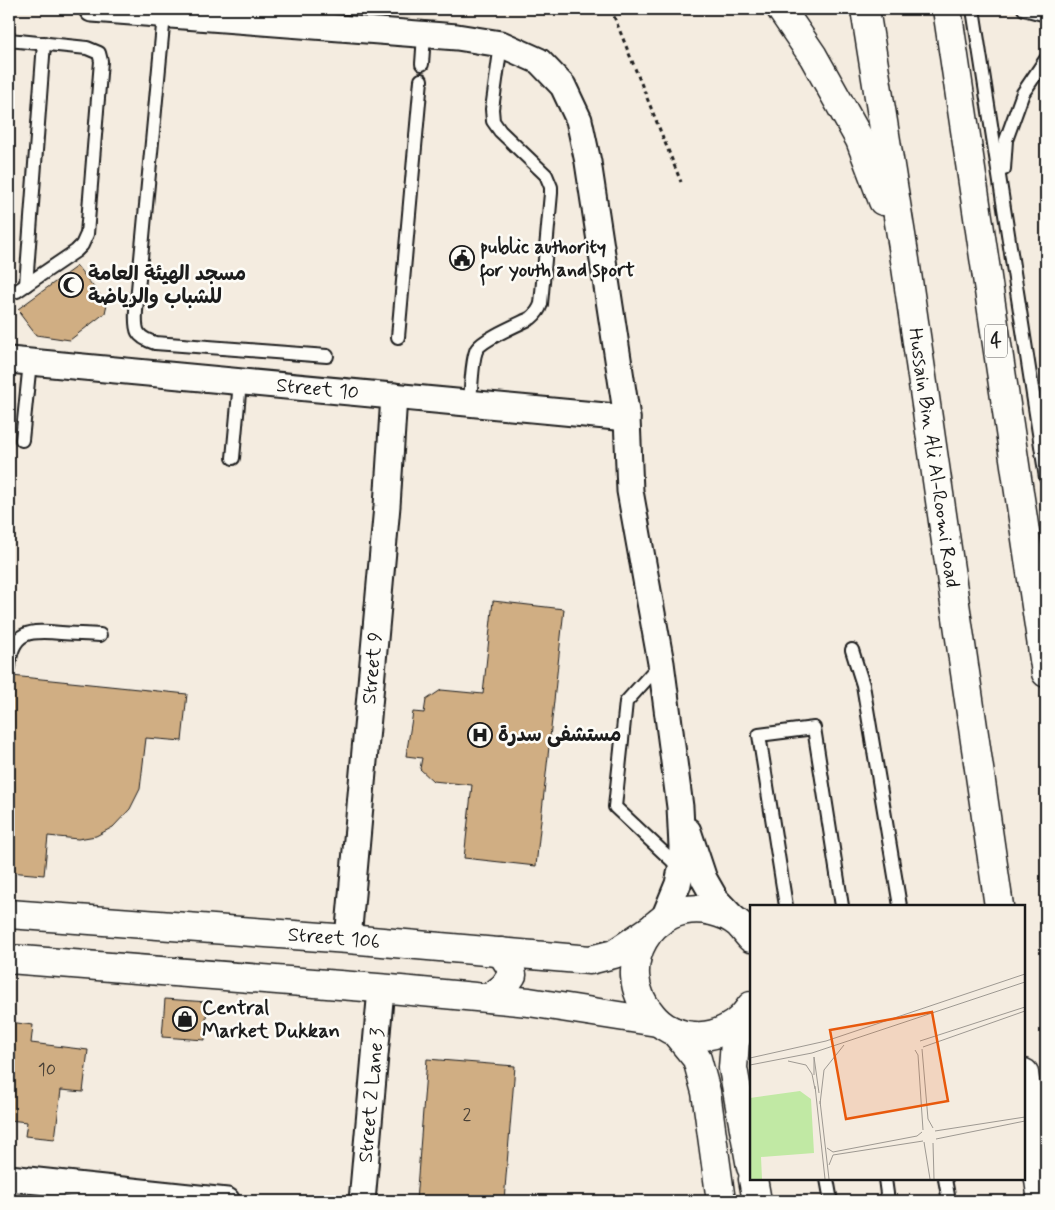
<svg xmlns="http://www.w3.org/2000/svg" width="1055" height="1210" font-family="Mynerve,'Playpen Sans Arabic',sans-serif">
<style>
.building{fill:#d0ae83;stroke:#1c1c1c}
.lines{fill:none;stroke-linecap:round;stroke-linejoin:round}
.lane-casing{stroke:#1c1c1c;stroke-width:16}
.street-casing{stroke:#1c1c1c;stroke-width:29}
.secondary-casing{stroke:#1c1c1c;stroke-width:31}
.highway-casing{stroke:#1c1c1c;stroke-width:31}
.path{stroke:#1c1c1c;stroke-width:3;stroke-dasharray:4 4;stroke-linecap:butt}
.lane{stroke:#fdfcf7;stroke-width:12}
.street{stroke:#fdfcf7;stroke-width:25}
.secondary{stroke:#fdfcf7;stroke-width:28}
.highway{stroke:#fdfcf7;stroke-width:28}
.labels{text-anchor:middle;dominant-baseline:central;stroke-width:5;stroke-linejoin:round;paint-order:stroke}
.number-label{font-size:18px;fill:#494036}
.shield{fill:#fdfcf7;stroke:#605f5e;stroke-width:1}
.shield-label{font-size:19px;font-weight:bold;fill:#1c1c1c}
.poi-label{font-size:20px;font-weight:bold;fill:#1c1c1c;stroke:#fdfcf7;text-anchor:start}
.street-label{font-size:20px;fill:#1c1c1c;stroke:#fdfcf7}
.inset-road{fill:none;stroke:#9e9992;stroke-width:1}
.view{fill:#e8590c;fill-opacity:0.15;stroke:#e8590c;stroke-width:2.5}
.inset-edge{fill:none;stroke:#1c1c1c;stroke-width:2.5}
</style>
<rect width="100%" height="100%" fill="#f4ece0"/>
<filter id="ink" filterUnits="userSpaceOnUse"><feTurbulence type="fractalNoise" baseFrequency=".02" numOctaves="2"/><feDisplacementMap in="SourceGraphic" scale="10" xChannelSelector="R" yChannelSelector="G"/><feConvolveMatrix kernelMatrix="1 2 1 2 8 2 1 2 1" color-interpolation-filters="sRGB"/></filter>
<g filter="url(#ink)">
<!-- building -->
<g class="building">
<path d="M77,266L107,304L105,313L70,340L36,335L20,314L22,313L18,309Z"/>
<path d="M493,601L564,609L536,866L464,858L472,785L433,781L420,769L422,758L406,756L413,712L424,713L426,700L441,690L483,694Z"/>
<path d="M12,676L187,694L182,741L146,738L140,789L130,809L113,827L96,836L78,839L48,836L44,875L9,872V709Z"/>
<path d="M165,999L207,1002L205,1040L162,1037Z"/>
<path d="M9,1022L33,1025L31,1043L88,1050L83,1092L61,1090L55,1139L25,1136L27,1122L9,1120Z"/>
<path d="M427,1059L515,1066L504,1201H416Z"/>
</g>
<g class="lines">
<defs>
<g id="lane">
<path d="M973,9L1046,478"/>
<path d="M1024,9L1046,15"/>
<path d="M164,15L136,311C135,331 136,337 155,343L327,356"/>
<path d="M9,40L87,48L99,53L101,61L87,234L82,245L76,251L17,291L9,293"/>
<path d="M422,64L424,35"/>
<path d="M1004,169L1006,140L1023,93L1046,59"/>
<path d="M26,285L44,43"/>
<path d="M398,337L421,80"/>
<path d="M470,403C471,392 472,357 477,349C483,339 519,324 531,318C536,314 539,310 541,304L551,193V187L546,175L500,131L493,121L492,109L501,44"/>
<path d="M22,440L30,362"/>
<path d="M233,458L240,382"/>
<path d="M852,650L863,685L900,906"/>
<path d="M661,663L626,702L615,807L681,869"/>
<path d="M9,667C12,630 30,630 61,633C74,634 87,634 100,635"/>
<path d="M786,906L759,735L814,728L842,906"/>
<path d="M827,1179L831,1201"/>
<path d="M885,1179L888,1201"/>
<path d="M945,1179L949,1201"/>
</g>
<g id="street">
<path d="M92,9L457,37L501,44L539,61L563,86L579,120L588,162L627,418L630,491L661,663L680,807L682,847L681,869L678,884L664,918"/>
<path id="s1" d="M9,360L627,418"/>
<path d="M688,831L704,879L716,900L738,923"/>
<path id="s2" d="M348,939L387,506L394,396"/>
<path d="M9,1178L227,1201"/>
<path id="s3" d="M362,1201L381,989"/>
</g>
<g id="secondary">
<path id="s4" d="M9,914L348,939L590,960L614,954L651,929"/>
<path d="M751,938C747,934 743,928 739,924C731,917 721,913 712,911C651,897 611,968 651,1014C661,1027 677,1035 694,1036C717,1038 739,1025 751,1006"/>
<path d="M9,959L390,989L529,1002L657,1022"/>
<path d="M490,998L504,987L512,975L510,966L501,952"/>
<path d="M746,1013L735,1042L733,1068L751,1167"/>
<path d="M675,1032L697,1059L706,1092L721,1201"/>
<path d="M753,1179L757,1201"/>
</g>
<g id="highway">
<path d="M781,9L813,56L860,140L883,201"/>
<path id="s5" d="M865,9L905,260L999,906"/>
<path d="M947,9L1046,673"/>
<path d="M1024,1073L1042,1201"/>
</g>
</defs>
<!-- lane casing -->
<use href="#lane" class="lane-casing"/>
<!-- street casing -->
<use href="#street" class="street-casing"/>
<!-- secondary casing -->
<use href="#secondary" class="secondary-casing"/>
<!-- highway casing -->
<use href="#highway" class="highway-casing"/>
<!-- path -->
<path class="path" d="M611,9L681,182"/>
<!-- lane -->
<use href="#lane" class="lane"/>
<!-- street -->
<use href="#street" class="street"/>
<!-- secondary -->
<use href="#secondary" class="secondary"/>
<!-- highway -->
<use href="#highway" class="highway"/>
</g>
</g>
<!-- icons -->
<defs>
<symbol id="civic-ring" viewBox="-11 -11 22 22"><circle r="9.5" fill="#fdfcf7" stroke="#1c1c1c" stroke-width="1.5"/><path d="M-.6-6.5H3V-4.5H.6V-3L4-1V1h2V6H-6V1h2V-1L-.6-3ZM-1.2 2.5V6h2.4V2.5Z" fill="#1c1c1c"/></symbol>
<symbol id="mosque-ring" viewBox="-11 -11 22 22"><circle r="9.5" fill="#fdfcf7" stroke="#1c1c1c" stroke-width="1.5"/><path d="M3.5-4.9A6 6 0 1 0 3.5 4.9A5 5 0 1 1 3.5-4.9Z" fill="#1c1c1c"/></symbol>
<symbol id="hospital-ring" viewBox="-11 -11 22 22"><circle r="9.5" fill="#fdfcf7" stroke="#1c1c1c" stroke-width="1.5"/><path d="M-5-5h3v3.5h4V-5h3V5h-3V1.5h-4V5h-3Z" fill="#1c1c1c"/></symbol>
<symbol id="shop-ring" viewBox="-11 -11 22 22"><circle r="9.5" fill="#fdfcf7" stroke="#1c1c1c" stroke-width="1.5"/><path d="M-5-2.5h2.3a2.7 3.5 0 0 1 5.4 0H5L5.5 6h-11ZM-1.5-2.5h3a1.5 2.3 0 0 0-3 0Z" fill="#1c1c1c"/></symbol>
</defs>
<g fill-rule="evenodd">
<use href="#civic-ring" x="448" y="244" width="28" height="28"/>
<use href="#mosque-ring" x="57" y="271" width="28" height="28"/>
<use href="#hospital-ring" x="466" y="721" width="28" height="28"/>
<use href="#shop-ring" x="171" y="1005" width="28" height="28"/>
</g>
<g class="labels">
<!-- number labels -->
<g class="number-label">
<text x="47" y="1070">10</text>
<text x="467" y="1115">2</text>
</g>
<!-- shield labels -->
<rect class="shield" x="985" y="324.5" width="22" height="33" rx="4"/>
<g class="shield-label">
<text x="996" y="341">4</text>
</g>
<!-- poi labels -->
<g class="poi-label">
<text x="480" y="247">public authority<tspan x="480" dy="23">for youth and sport</tspan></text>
<text x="88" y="274">مسجد الهيئة العامة<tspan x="88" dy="23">للشباب والرياضة</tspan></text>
<text x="498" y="735">مستشفى سدرة</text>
<text x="202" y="1008">Central<tspan x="202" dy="23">Market Dukkan</tspan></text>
</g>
<!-- street labels -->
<g class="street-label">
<text stroke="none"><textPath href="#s1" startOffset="310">Street 10</textPath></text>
<text stroke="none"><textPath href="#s5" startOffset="454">Hussain Bin Ali Al-Roomi Road</textPath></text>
<text stroke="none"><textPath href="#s2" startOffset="272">Street 9</textPath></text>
<text stroke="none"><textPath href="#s4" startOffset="326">Street 106</textPath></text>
<text stroke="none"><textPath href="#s3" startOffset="106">Street 2 Lane 3</textPath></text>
</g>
</g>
<!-- overview -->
<g transform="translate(750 905)">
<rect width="275" height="275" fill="#f4ece0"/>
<path d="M50,186L61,194L64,248L11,252L12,274H0V193Z" fill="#c1e9a4"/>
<path class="inset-road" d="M170,136L275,102M173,142L275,106M172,144L178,214L183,223M165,145L168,150L173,225M64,152L69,188M0,153L76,136L275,69M38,156L56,160L62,169L65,184M0,160L62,148L275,77M64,170V152M65,181L75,274M70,196L79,274M70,199L74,165L94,140M185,226L275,212M186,234L275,216M174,237L180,274M183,238L184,274M77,243L83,247L167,231L172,227M79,260L83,250L173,236"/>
<path class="view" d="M182,107L198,196L96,214L80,125Z"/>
<rect width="275" height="275" class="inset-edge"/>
</g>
<!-- margin -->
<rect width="1055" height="1210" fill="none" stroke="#fdfcf7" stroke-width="30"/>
<rect x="15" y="15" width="1025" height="1180" fill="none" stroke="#1c1c1c" stroke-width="2" filter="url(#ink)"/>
</svg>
